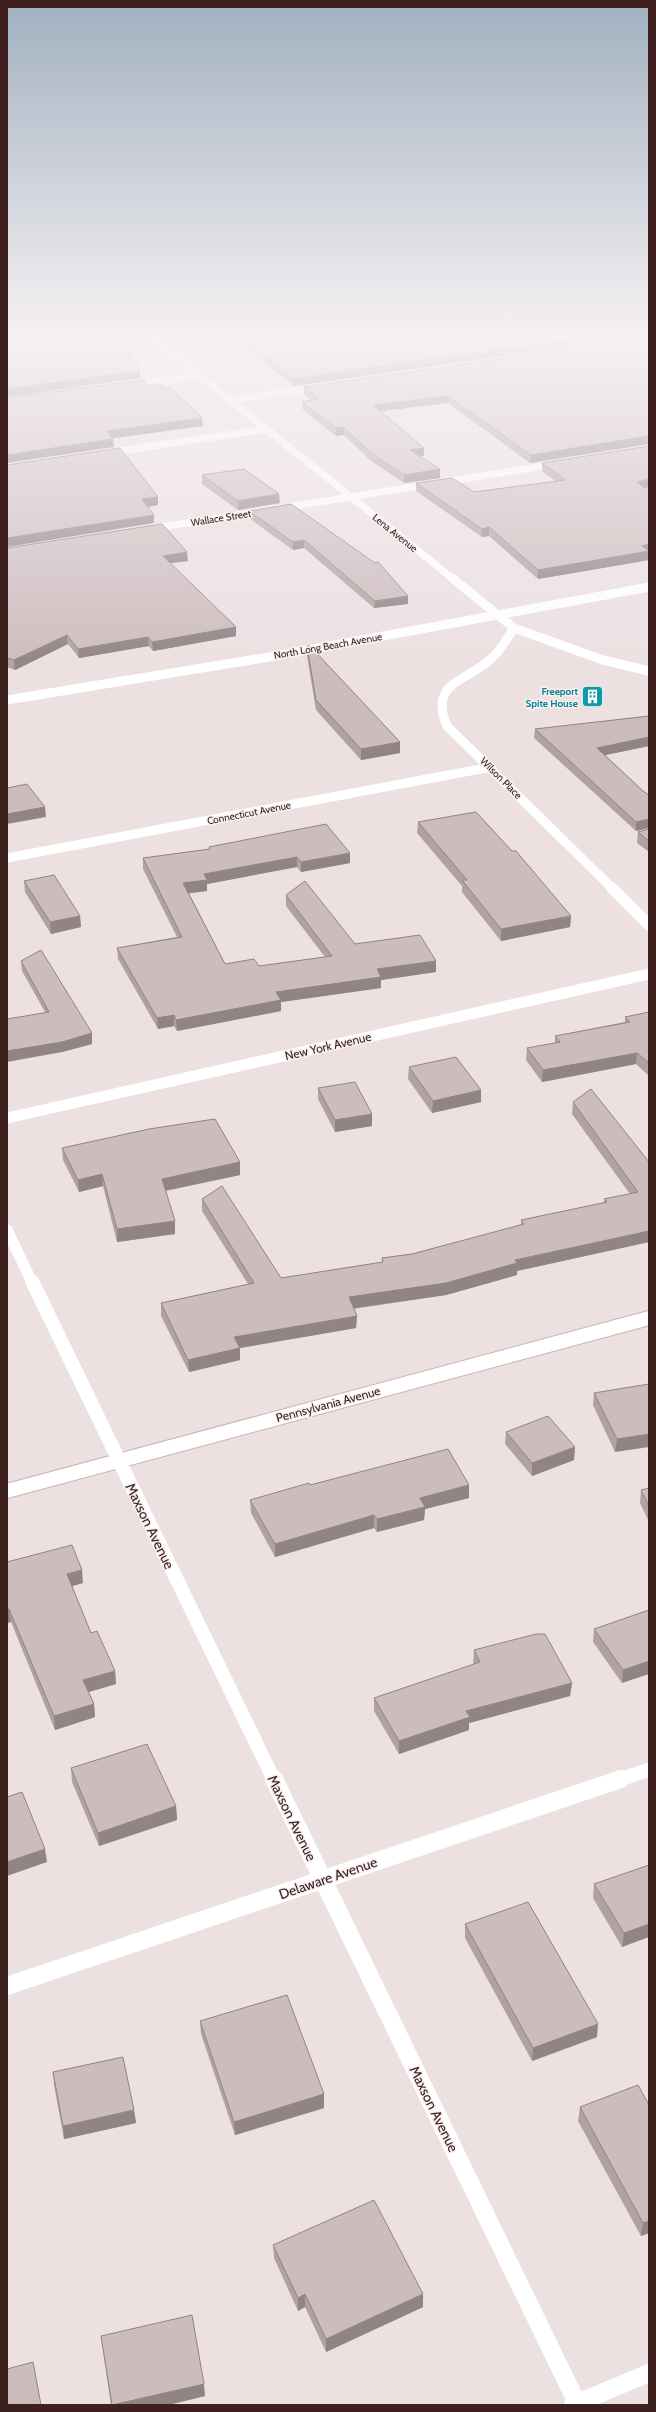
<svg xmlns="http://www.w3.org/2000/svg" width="656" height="2412" font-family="Cabin,sans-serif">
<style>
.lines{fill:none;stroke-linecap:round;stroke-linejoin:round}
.secondary-casing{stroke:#cdb2b3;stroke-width:16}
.street-far4{stroke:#fff;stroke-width:7}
.street-far3{stroke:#fff;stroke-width:9}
.street-far2{stroke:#fff;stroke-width:11}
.street-far1{stroke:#fff;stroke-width:14}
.street{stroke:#fff;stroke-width:18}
.secondary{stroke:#fff;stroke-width:14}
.wall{fill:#b0a2a3}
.shaded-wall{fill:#908485}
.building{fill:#cdbcbe;stroke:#908485}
.labels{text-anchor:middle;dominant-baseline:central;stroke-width:3;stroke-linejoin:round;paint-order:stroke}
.far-street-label{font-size:10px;fill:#3e211f;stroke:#f8f0f2}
.far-culture-label{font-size:10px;font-weight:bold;fill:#0d838f;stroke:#f8f0f2;text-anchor:end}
.street-label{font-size:12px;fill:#3e211f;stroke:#f8f0f2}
.near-street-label{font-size:14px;fill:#3e211f;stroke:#f8f0f2}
</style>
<rect width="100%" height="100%" fill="#ece0e1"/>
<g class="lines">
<defs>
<path id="secondary" d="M7,1491L649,1318"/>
</defs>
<!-- secondary casing -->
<use href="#secondary" class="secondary-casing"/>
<!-- street-far4 -->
<g class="street-far4">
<path d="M147,333L452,578"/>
<path d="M130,385L200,375"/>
<path d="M232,400L319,387"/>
<path d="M106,453L267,429"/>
<path d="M149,529L557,464"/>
</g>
<!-- street-far3 -->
<g class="street-far3">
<path d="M451,577L514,628L603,660L649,671"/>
<path d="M514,628C507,638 501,650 492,658C467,682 428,682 447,726L612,888"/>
<path d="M7,700L275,656L649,587"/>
<path d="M7,858L491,767"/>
</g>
<!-- street-far2 -->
<g class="street-far2">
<path d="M611,887L649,925"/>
<path d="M7,1118L649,974"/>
<path d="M7,1230L32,1282"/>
</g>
<!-- street-far1 -->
<g class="street-far1">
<path d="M32,1281L274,1780"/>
<path d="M618,1780L649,1770"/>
</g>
<!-- street -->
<g class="street">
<path d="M274,1779L578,2405"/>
<path d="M7,1986L621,1779"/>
<path d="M573,2405L649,2373"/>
</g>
<!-- secondary -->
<use href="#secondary" class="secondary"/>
</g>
<!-- wall -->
<g class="wall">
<path d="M201,333H649V335L294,386L236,340L214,343Z"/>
<path d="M649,338V444L530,463L448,403L381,411L424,448V456H420L440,478L404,483L371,461L344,435L336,436L302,409V402L311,400L304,395V387Z"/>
<path d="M649,446V487L645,488L649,560L538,579L489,536L482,537L416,491V483L474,492L555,481L542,471V463Z"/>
<path d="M202,475L280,503L238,510L202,484Z"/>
<path d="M291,504L408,604L374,608L304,548L293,550L249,518V511Z"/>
<path d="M7,548L188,561L170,563L236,636L153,651L149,646L79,658L68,644L15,670L7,667Z"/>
<path d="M307,646L400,742V753L361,760L316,710L307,656Z"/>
<path d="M649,716V746L605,755L643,791L649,795V828L636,831L534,738L535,729Z"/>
<path d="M418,822L512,851L571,916L570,927L501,941L462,892V886L417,833Z"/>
<path d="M649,829V852L637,843L638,832Z"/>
<path d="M209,847L350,863L301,872L297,867L207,884V891L189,893L225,964L259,966L325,957L286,906V895L355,944L436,972L381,980V988L281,1002V1011L177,1031L174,1026L158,1029L118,959L117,948L177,937L143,869V858L209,849Z"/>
<path d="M24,881L80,916L81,927L51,934L25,892Z"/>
<path d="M21,961L92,1033V1044L62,1052L45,1012L22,971Z"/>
<path d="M649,1012V1076L636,1064L542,1082L526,1060L527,1048L555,1043V1036L625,1022V1017Z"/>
<path d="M409,1067L481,1102L432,1113L408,1079Z"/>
<path d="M318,1088L372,1126L335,1132L318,1099Z"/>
<path d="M573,1102L649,1162V1242L517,1271V1275L446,1295L353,1309L357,1316L356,1328L240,1348V1360L189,1372L161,1316V1303L248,1284L202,1211V1199L281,1278L382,1262V1258L412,1254L521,1225V1220L604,1203V1199L630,1194L572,1114Z"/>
<path d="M62,1148L240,1175L166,1191L175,1234L117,1242L103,1186L79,1192L63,1160Z"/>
<path d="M649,1384L615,1452L593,1405L594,1393Z"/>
<path d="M506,1432L575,1447L574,1460L532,1476L505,1444Z"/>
<path d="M310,1485L469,1498L425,1509L424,1520L377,1532L374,1528L275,1557L251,1513L250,1500Z"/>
<path d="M649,1488V1522L640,1503L641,1490Z"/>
<path d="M7,1562L83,1583L72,1586L91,1633L115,1671L116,1684L89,1692L94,1704L95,1717L55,1730L11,1622L7,1623Z"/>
<path d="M649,1610L622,1683L593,1642L594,1629Z"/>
<path d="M474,1650L572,1683L570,1696L469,1723V1730L399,1754L374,1711V1698L474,1665L473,1663Z"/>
<path d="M71,1768L176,1806L177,1820L99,1846L72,1782Z"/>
<path d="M649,1865L622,1947L593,1898L594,1884Z"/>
<path d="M465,1924L597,2037L532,2061L465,1938Z"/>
<path d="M200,2021L324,2094V2108L235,2135L201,2034Z"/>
<path d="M53,2072L134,2110L136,2123L64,2139L54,2085Z"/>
<path d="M649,2105V2233L641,2236L578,2121L580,2107Z"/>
<path d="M273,2245L423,2307L326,2352L305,2307L298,2311L274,2258Z"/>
<path d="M101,2336L205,2396L168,2405H111Z"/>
</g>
<!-- shaded-wall -->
<g class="shaded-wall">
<path d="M233,333H236V340L214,343V335Z"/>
<path d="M614,333H648V335L294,386L293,379Z"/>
<path d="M140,371V378L7,397V389Z"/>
<path d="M448,396V403L373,412V405Z"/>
<path d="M202,418L203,426L108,439V431Z"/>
<path d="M344,427V435L336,436V428Z"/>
<path d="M649,436L648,444L530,463L531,455Z"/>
<path d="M113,439L114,447L7,463V455Z"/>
<path d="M424,448V456L410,457V450Z"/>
<path d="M440,469V478L404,483V475Z"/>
<path d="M649,479V487L636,490L637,482Z"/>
<path d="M279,494L280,503L238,510V501Z"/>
<path d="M158,497V505L143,508L142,499Z"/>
<path d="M154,515V523L7,547V538Z"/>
<path d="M489,527V536L482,537V529Z"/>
<path d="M304,540V548L293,550V542Z"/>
<path d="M649,544V560L538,579V570Z"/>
<path d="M187,552L188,561L163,564V556Z"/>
<path d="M408,596V604L374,608L375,601Z"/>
<path d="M236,627V636L153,651L152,642Z"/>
<path d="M67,635L68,644L15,670L14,660Z"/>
<path d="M148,637L149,646L79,658L78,649Z"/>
<path d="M649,737V746L596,757L597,748Z"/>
<path d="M400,742V753L361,760V749Z"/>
<path d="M45,807L46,817L7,824V814Z"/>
<path d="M649,819V828L636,831V822Z"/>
<path d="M350,853V863L301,872V862Z"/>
<path d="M297,857V867L207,884V891L184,894L183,883L204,874Z"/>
<path d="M80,916L81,927L51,934L50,922Z"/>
<path d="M571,916L570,927L501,941V929Z"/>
<path d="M436,961V972L381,980V988L281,1002V1011L177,1031L176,1020L276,992L377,969Z"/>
<path d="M174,1015V1026L158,1029L157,1018Z"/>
<path d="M92,1033V1044L62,1052L7,1062V1051Z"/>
<path d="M637,1053L636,1064L542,1082L543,1070Z"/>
<path d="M481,1090V1102L432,1113L433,1101Z"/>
<path d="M372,1114V1126L335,1132V1120Z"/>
<path d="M240,1162V1175L163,1191L162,1179Z"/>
<path d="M102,1174L103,1186L79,1192L78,1180Z"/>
<path d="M175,1221V1234L117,1242V1229Z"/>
<path d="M649,1231V1242L517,1271V1275L446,1295L348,1309L349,1297Z"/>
<path d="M357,1316L356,1328L240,1348V1360L189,1372L188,1360L234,1337Z"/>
<path d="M649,1434V1447L615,1452L617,1439Z"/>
<path d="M575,1447L574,1460L532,1476V1463Z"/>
<path d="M469,1485V1498L425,1509L424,1520L377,1532V1519L420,1498Z"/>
<path d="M374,1515V1528L275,1557V1544Z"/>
<path d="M82,1570L83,1583L69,1587L67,1574Z"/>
<path d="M7,1609H9L11,1622L7,1623Z"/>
<path d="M649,1661V1674L622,1683L623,1670Z"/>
<path d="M115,1671L116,1684L85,1693L83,1680Z"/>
<path d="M572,1683L570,1696L469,1723V1730L399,1754V1741L466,1711Z"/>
<path d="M94,1704L95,1717L55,1730L54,1716Z"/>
<path d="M176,1806L177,1820L99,1846L98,1833Z"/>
<path d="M45,1849L47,1862L7,1876V1862Z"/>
<path d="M649,1924V1937L622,1947L624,1933Z"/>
<path d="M598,2024L597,2037L532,2061L533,2048Z"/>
<path d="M324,2094V2108L235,2135L234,2122Z"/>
<path d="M134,2110L136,2123L64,2139L63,2126Z"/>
<path d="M649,2221V2233L641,2236L643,2223Z"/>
<path d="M305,2294V2307L298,2311V2298Z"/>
<path d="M423,2294V2307L326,2352V2339Z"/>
<path d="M204,2384L205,2396L168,2405H112Z"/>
</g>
<!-- building -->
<g class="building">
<path d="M7,333H99L121,354L130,353L140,371L7,389Z"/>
<path d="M210,333H233L214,335Z"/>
<path d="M237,333H614L293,379Z"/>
<path d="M649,338V436L531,455L448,396L373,405L424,448L410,450L440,469L404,475L371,453L344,427L336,428L302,402L319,399L304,387Z"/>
<path d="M144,380L147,385L159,384L165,389L171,388L202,418L108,431L113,439L7,455V398Z"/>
<path d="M649,446V479L637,482L649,491V544L642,546L649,551L538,570L489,527L482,529L416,483L452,478L474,492L565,480L542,463Z"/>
<path d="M120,448L158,497L142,499L154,515L7,538V465Z"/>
<path d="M244,469L279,494L238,501L202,475Z"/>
<path d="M291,504L375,563L378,562L408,596L375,601L304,540L293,542L249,511Z"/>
<path d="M162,524L187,552L163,556L236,627L152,642L148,637L78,649L67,635L14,660L7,658V548Z"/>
<path d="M307,646H310L400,742L361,749L316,700Z"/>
<path d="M649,716V737L597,748L643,791L649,795V819L636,822L535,729Z"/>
<path d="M27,784L45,807L7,814V788Z"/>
<path d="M476,812L512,851H516L571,916L501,929L462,880H467L418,822Z"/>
<path d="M326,824L350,853L301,862L297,857L204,874L207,880L183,883L225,964L254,959L259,966L332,956L286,895L305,881L355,944L420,935L436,961L377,969L381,977L276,992L281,1000L176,1020L174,1015L157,1018L117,948L182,937L143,858L210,849L209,847Z"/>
<path d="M649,829V841L638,832Z"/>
<path d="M54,875L80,916L50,922L24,881Z"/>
<path d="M41,950L92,1033L62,1042L7,1051V1019L49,1012L21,961Z"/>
<path d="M649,1012V1063L637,1053L543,1070L527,1048L560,1042L555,1036L630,1022L625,1017Z"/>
<path d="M456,1057L481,1090L433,1101L409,1067Z"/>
<path d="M355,1082L372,1114L335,1120L318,1088Z"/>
<path d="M591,1089L649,1162V1231L515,1260L517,1263L446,1283L349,1297L357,1316L234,1337L240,1348L188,1360L161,1303L254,1283L202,1199L222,1186L281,1278L383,1262L382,1258L412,1254L524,1224L521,1220L607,1202L604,1199L638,1192L573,1102Z"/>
<path d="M215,1119L240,1162L162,1179L175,1221L117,1229L102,1174L78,1180L62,1148L149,1129Z"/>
<path d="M649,1384V1434L617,1439L594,1393Z"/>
<path d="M548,1416L575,1447L532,1463L506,1432Z"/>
<path d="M448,1449L469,1485L420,1498L425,1507L377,1519L374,1515L275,1544L250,1500L309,1483L310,1485Z"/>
<path d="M649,1488V1506L641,1490Z"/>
<path d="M72,1545L82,1570L67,1574L91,1633L97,1631L115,1671L83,1680L94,1704L54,1716L9,1609H7V1562Z"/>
<path d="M649,1610V1661L623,1670L594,1629Z"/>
<path d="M536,1634H545L572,1683L466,1711L470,1717L399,1741L374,1698L480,1662L474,1650Z"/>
<path d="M147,1744L176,1806L98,1833L71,1768Z"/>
<path d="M22,1792L45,1849L7,1862V1797Z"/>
<path d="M649,1865V1924L624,1933L594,1884Z"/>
<path d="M528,1902L598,2024L533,2048L465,1924Z"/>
<path d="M287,1995L324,2094L234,2122L200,2021Z"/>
<path d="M123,2057L134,2110L63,2126L53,2072Z"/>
<path d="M638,2085L649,2105V2221L643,2223L580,2107Z"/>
<path d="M374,2200L423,2294L326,2339L305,2294L298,2298L273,2245Z"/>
<path d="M192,2315L204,2384L112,2405L101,2336Z"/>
<path d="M33,2362L41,2405H7V2369Z"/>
</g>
<!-- sky -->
<linearGradient id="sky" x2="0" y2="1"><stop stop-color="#a1b0c0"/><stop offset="0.5" stop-color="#f6f1f2"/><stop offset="1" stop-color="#f6f1f2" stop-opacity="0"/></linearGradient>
<rect width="656" height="671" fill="url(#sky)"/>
<!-- icons -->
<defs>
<symbol id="building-square" viewBox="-11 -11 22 22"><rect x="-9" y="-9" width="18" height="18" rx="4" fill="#0f9aa8" stroke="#f8f0f2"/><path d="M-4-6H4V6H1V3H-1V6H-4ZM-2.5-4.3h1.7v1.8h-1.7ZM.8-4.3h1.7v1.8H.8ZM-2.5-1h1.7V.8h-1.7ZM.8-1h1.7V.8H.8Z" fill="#fff"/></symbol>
</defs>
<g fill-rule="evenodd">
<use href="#building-square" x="580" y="684" width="25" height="25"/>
</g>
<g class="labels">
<!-- far-street labels -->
<g class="far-street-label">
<text transform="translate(221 518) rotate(-9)">Wallace Street</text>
<text transform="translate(395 533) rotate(39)">Lena Avenue</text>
<text transform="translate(328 646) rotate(-10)">North Long Beach Avenue</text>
<text transform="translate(501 778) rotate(45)">Wilson Place</text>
<text transform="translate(249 813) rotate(-11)">Connecticut Avenue</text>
</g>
<!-- far-culture labels -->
<g class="far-culture-label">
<text x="578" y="691">Freeport<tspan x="578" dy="12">Spite House</tspan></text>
</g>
<!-- street labels -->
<g class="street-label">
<text transform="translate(328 1046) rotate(-13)">New York Avenue</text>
<text transform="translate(328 1404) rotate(-15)">Pennsylvania Avenue</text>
</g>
<!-- near-street labels -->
<g class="near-street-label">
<text transform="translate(150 1526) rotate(64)">Maxson Avenue</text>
<text transform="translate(292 1818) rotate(64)">Maxson Avenue</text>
<text transform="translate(328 1878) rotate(-19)">Delaware Avenue</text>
<text transform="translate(434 2109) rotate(64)">Maxson Avenue</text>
</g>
</g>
<!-- border -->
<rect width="656" height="2412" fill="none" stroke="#3e211f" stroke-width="16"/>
</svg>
